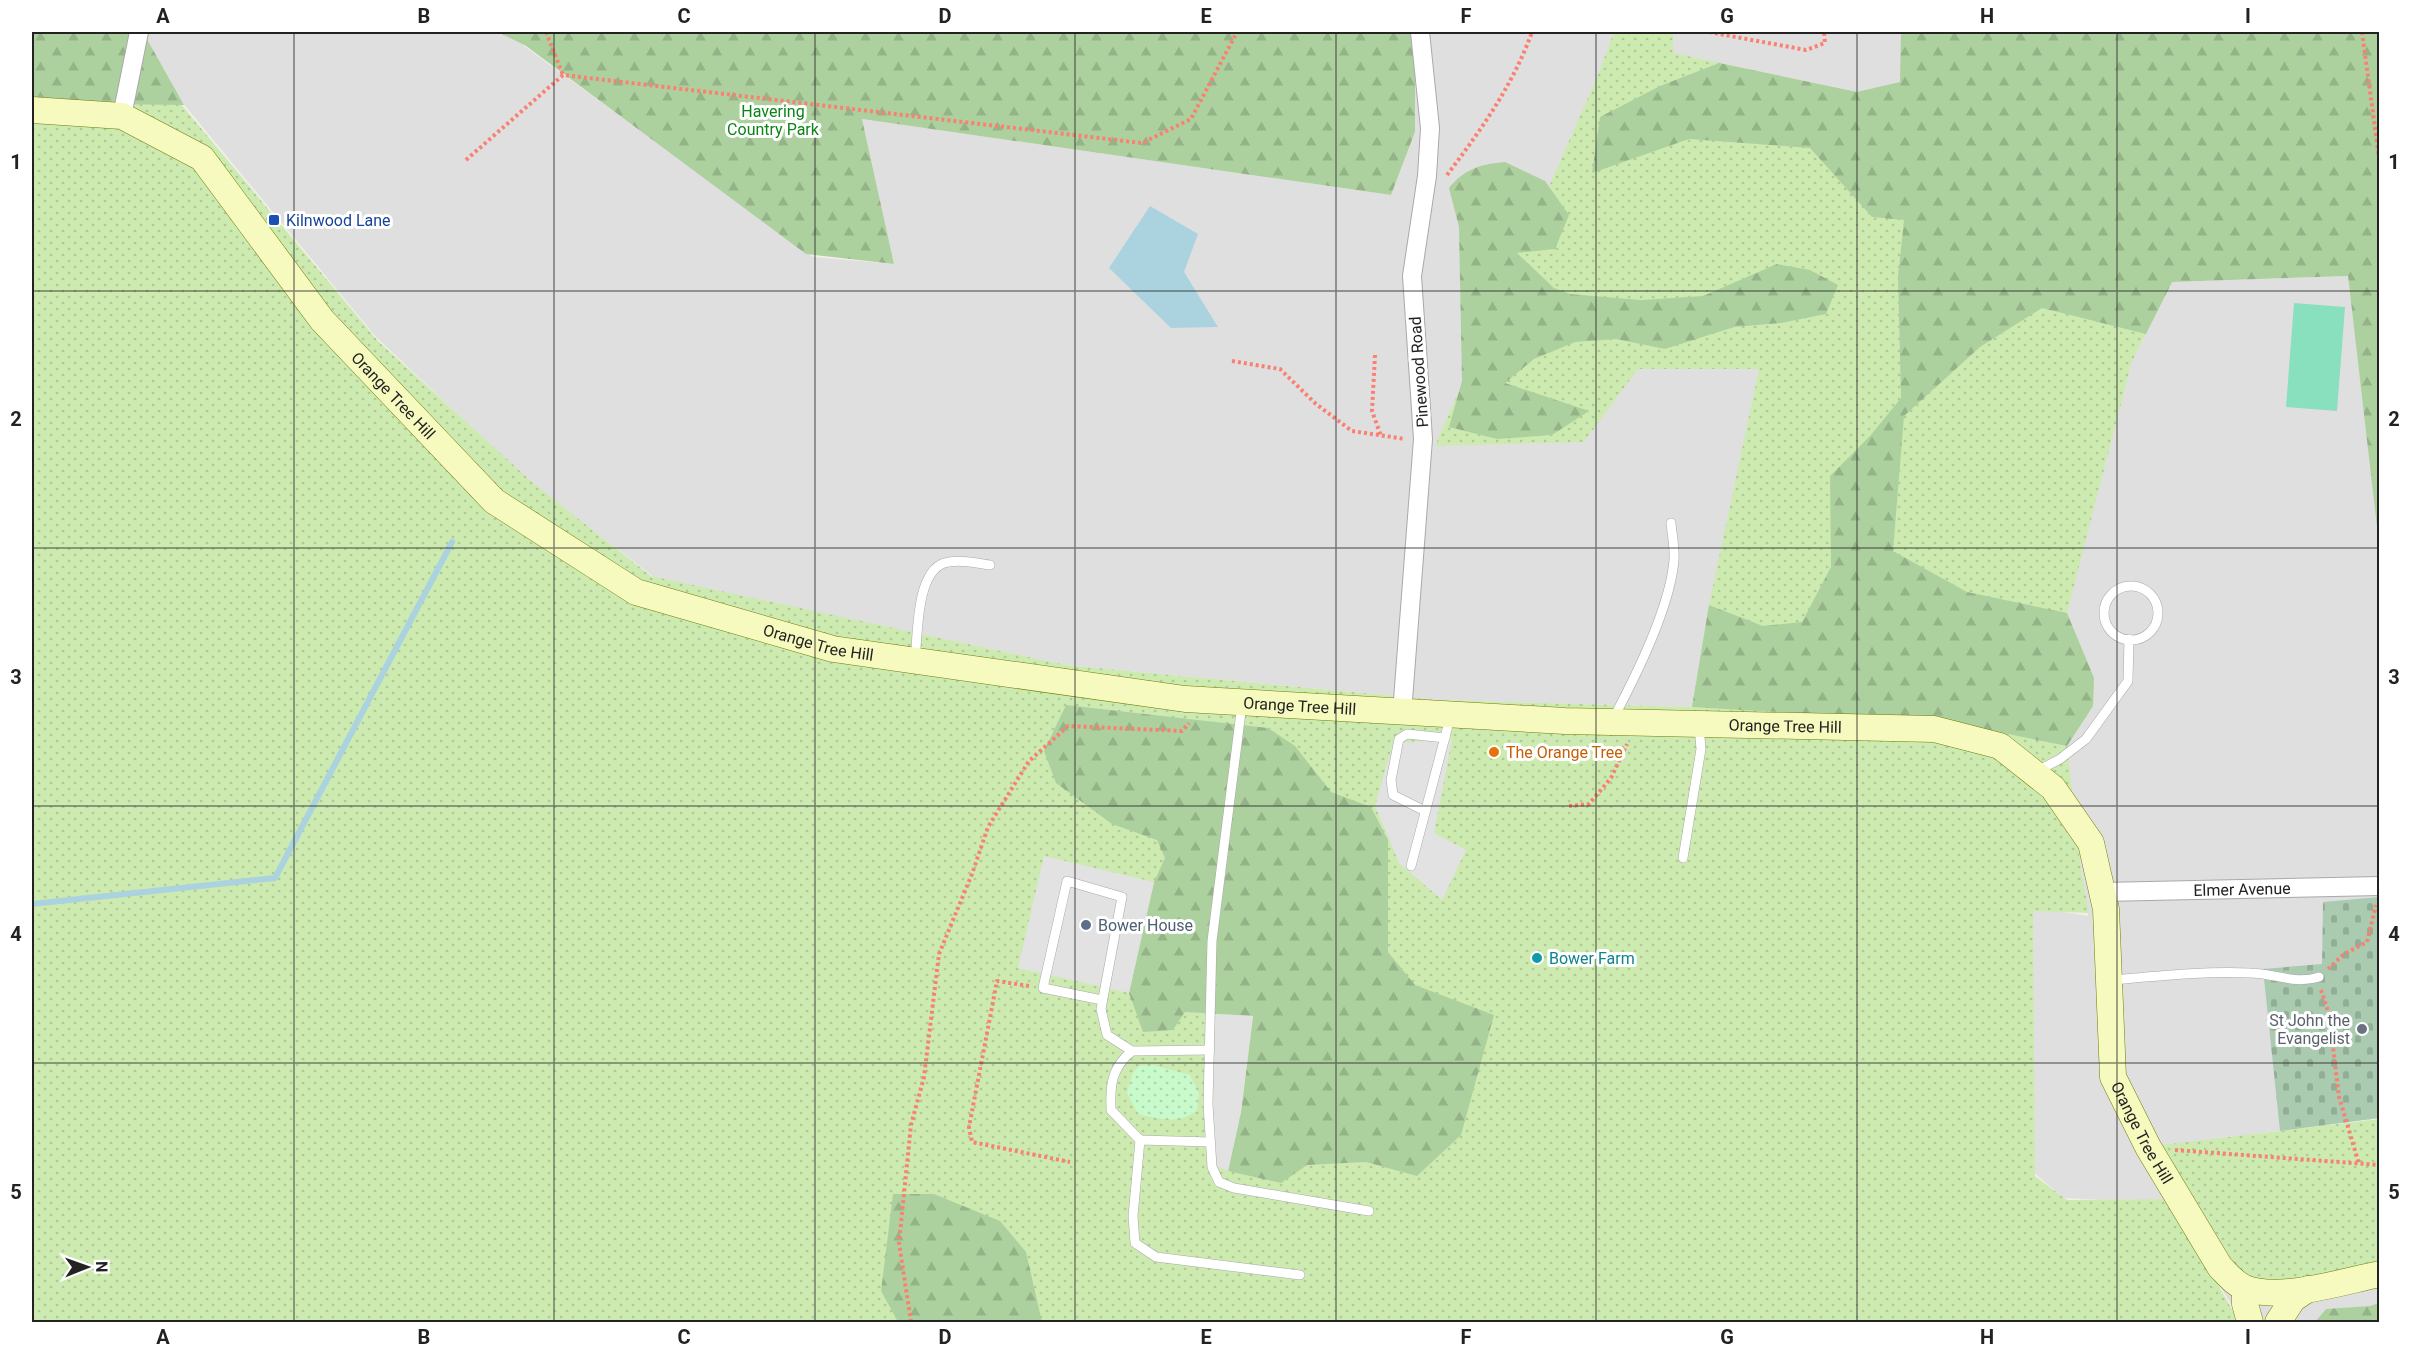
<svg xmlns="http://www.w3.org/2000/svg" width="2411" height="1354" font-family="Roboto,sans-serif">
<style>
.residential{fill:#e0dfdf}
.grass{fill:url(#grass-dots)}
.forest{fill:url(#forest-firs)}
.cemetery{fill:url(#cemetery-stones)}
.park{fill:url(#park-dots)}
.pitch{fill:#88e0be}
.parking{fill:#e2e2e2}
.water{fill:#aad3df}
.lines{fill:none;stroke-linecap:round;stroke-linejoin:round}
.stream{stroke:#aad3df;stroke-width:6}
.lane-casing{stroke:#a9a9a9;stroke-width:10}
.street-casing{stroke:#a9a9a9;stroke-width:20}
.secondary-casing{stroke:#707d05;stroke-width:27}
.path{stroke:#fa8072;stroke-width:4;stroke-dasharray:3 3;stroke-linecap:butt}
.lane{stroke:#fff;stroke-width:9}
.street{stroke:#fff;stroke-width:18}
.secondary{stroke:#f7fabf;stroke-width:26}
.grid{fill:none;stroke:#222;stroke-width:1.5;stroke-opacity:0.55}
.transit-dot{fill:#1a4fb4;stroke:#fff;stroke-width:2}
.food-dot{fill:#e8710a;stroke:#fff;stroke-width:2}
.service-dot{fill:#5c6f8a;stroke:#fff;stroke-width:2}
.culture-dot{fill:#0f9aa8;stroke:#fff;stroke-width:2}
.worship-dot{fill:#6b7280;stroke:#fff;stroke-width:2}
.labels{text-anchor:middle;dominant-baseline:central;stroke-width:6;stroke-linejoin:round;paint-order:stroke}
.park-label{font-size:16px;fill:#0c8416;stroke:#fff}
.transit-label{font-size:16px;fill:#164399;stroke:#fff;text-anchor:start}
.street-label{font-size:16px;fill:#222;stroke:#fff}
.food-label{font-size:16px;fill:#c56008;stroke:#fff;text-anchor:start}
.service-label{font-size:16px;fill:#4e5e75;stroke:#fff;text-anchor:start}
.culture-label{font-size:16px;fill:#0d838f;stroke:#fff;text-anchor:start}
.worship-label{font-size:16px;fill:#5b616d;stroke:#fff;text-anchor:end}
.neatline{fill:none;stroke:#222;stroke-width:2}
.grid-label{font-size:20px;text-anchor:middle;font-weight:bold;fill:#222}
</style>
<defs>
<pattern id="grass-dots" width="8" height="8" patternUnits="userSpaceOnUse" patternTransform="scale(1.5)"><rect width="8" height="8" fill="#cdebb0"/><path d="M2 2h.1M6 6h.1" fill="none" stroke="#b0c997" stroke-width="1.8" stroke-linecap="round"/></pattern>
<pattern id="forest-firs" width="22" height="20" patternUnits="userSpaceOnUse" patternTransform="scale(1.5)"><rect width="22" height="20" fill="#add19e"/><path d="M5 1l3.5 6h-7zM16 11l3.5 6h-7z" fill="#95b388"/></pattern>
<pattern id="cemetery-stones" width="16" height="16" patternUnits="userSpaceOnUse" patternTransform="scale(1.5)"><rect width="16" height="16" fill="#aacbaf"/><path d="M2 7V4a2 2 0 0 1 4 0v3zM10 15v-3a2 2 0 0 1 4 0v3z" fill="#92ae96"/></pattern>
<pattern id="park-dots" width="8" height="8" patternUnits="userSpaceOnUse" patternTransform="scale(1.5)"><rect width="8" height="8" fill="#c8facc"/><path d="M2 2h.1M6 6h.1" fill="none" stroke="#acd6af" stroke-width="1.8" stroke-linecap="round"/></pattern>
</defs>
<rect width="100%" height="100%" fill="#f2efe9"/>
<!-- residential -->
<path class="residential" d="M143,32H499L520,43L813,257L894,264L862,119L1391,195L1415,132V32H1901L2172,282L2348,276L2380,544L2379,1118L2164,1146L2249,1291L2379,1265V1322H2242L2169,1203L2064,1198L2033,1172V907L2088,916L2079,871L1692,707L1437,700L1066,665L655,578L530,482L376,337L182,102Z"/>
<!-- grass -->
<g class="grass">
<path d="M1614,32H1673V53L1857,92L1900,82L2172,282L2132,361L2067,613L2094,678L2093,706L2067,746L2081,870L2089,913L2033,911L2035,1176L2067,1200L2170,1199L2239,1322H32V103H180L378,341L533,483L651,576L1066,665L1437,700L1692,707L1709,605L1759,369H1638L1584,442L1435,446L1598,75Z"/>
<path d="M2379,1119V1265L2250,1290L2162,1145Z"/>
</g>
<!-- forest -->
<g class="forest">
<path d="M32,32H143L184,105L96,104L32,99Z"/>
<path d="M498,32H1415V132L1391,195L862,119L894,264L806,254L526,46Z"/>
<path d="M1901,32H2379V544L2348,276L2172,282L2146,334L2042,308L1980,347L1904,416L1893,551L1967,592L2067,613L2094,678L2093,706L2067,746L1949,722L1692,707L1709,605L1763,626L1802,622L1831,567L1830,476L1870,436L1901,398L1898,277L1904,220L1872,217L1810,148L1689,139L1592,173L1600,117L1660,86L1719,63L1857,92L1900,82Z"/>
<path d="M1505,162L1545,181L1569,215L1555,249L1517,253L1554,288L1570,294L1641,300L1703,296L1777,264L1810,270L1838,285L1826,314L1781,323L1734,327L1665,349L1616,339L1575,342L1534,359L1505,383L1589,411L1552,435L1497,439L1449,427L1462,381L1459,227L1449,188C1464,169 1481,164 1505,162Z"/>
<path d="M1066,705L1268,728L1295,746L1331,792L1371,807L1388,840V952L1415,985L1494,1015L1461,1135L1417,1176L1366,1162L1307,1165L1281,1183L1228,1171L1241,1112L1253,1016L1185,1012L1173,1030L1143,1032L1129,993L1154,882L1165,858L1157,840L1112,824L1056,783L1044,751Z"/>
<path d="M893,1194H934L1000,1221L1026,1252L1042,1322H898L881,1291Z"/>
<path d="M2379,1303V1322H2315L2326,1309L2370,1306Z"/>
</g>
<!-- cemetery -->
<path class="cemetery" d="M2379,897V1118L2280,1131L2263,969L2322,964L2323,902Z"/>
<!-- park -->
<path class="park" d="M1153,1065L1190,1075L1199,1093L1197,1110C1179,1125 1159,1119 1138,1114L1127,1093L1133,1073L1139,1066Z"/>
<!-- pitch -->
<path class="pitch" d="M2294,303L2345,307L2337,411L2286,407Z"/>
<!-- parking -->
<g class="parking">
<path d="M1452,739L1434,833L1466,850L1442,900L1399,863L1375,806L1393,743Z"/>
<path d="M1044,856L1154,882L1129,993L1018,968Z"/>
<path d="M1215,1014L1253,1016L1241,1112L1228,1171L1216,1166L1212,1113Z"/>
</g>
<!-- water -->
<path class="water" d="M1150,206L1198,234L1184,272L1218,327L1171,328L1109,268Z"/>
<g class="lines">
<!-- stream -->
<path class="stream" d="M32,904L275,878L452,542"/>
<defs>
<g id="lane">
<circle cx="2131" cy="613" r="27"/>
<path d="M915,660C918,634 916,573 944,563C958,559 976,563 990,565"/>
<path d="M1242,704L1212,941L1208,1104L1212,1167L1219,1182L1234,1188L1369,1211"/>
<path d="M1613,719C1636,676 1670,608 1674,560C1675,548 1672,535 1671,523"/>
<path d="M2037,771L2060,759L2086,739L2128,681L2129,639"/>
<path d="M1425,811L1393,795L1391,780L1399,739L1407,734L1445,738"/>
<path d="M1683,858L1701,749L1699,726"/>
<path d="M1411,866L1450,718"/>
<path d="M2112,980C2158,976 2204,971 2250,973C2274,973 2295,985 2319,977"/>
<path d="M1102,1000L1043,988L1067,881L1122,897L1101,1009L1107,1035L1132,1051L1210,1050"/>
<path d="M1132,1051C1111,1068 1110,1086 1111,1110L1140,1140"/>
<path d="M1210,1142L1140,1140L1133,1216L1135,1243L1156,1257L1300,1275"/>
</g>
<g id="street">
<path d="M122,116L139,32"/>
<path d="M1402,713L1423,439L1412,276L1427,176L1430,128L1420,32"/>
<path id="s1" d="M2102,892L2380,886"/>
</g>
<g id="secondary">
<path id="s2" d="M32,110L122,116L202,158L322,320L494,501L636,592L833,649L1185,699L1565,721L1934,729L2000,746L2053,788L2091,843L2106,909L2113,1077L2148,1147L2220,1267C2228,1275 2235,1284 2245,1288C2280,1302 2344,1281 2380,1274"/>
<path d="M2245,1289V1304L2250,1322"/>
<path d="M2278,1322L2293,1299L2308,1289"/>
</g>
</defs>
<!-- lane casing -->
<use href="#lane" class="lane-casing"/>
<!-- street casing -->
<use href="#street" class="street-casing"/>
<!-- secondary casing -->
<use href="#secondary" class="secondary-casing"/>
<!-- path -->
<g class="path">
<path d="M546,32L563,75"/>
<path d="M1709,32L1806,50L1825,43L1824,32"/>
<path d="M2362,32L2380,165"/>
<path d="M466,160L563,75L1142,143L1191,119L1237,32"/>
<path d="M1447,175C1481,130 1513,85 1532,32"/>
<path d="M1375,355L1372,411L1381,436"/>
<path d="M1232,361L1280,369L1316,404L1352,431L1405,439"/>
<path d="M1569,806L1589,804L1611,778L1627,744"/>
<path d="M2328,969L2344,954L2367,942L2376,905"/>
<path d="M1029,986L997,981L969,1127L972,1142L1070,1162"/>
<path d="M2321,990L2329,1014L2339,1097L2359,1164"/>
<path d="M2175,1150L2380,1165"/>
<path d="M911,1322L899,1243L911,1125L924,1077L939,954L972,874L988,827L1029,761L1068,726L1182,731L1189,723"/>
</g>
<!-- lane -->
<use href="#lane" class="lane"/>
<!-- street -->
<use href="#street" class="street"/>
<!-- secondary -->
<use href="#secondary" class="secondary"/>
</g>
<!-- grid -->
<path class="grid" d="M294,32V1322M554,32V1322M815,32V1322M1075,32V1322M1336,32V1322M1596,32V1322M1857,32V1322M2117,32V1322M32,291H2380M32,548H2380M32,806H2380M32,1063H2380"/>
<!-- markers -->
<rect class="transit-dot" x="268" y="214" width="12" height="12" rx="3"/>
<circle class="food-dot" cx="1494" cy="752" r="6"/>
<circle class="service-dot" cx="1086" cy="925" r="6"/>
<circle class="culture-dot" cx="1537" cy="958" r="6"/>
<circle class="worship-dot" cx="2362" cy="1029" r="6"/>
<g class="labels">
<!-- park labels -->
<g class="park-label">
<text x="773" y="111">Havering<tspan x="773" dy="18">Country Park</tspan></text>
</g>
<!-- transit labels -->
<g class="transit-label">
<text x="286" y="220">Kilnwood Lane</text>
</g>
<!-- street labels -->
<g class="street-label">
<text transform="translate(1419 372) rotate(-94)">Pinewood Road</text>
<text stroke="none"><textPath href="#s2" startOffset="486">Orange Tree Hill</textPath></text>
<text stroke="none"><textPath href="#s2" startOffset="990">Orange Tree Hill</textPath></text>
<text stroke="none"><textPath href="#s2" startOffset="1476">Orange Tree Hill</textPath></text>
<text stroke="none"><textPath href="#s2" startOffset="1962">Orange Tree Hill</textPath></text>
<text stroke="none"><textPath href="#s1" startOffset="140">Elmer Avenue</textPath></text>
<text stroke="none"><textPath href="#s2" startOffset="2612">Orange Tree Hill</textPath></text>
</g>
<!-- food labels -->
<g class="food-label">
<text x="1506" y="752">The Orange Tree</text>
</g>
<!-- service labels -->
<g class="service-label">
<text x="1098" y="925">Bower House</text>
</g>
<!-- culture labels -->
<g class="culture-label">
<text x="1549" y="958">Bower Farm</text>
</g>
<!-- worship labels -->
<g class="worship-label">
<text x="2350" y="1020">St John the<tspan x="2350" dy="18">Evangelist</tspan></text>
</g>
</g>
<!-- border -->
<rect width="2411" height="1354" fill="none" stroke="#ffffff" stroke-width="66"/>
<!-- north arrow -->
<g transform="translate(87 1267) rotate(89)" stroke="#ffffff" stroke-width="4.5" paint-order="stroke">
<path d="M0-4.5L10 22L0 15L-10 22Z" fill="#222222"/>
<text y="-9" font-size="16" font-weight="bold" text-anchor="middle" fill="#222222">N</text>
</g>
<rect x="33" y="33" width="2345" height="1288" class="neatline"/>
<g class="grid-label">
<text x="163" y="23">A</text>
<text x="424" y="23">B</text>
<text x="684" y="23">C</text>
<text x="945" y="23">D</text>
<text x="1206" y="23">E</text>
<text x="1466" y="23">F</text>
<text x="1727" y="23">G</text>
<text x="1987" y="23">H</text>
<text x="2248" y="23">I</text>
<text x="16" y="169">1</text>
<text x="2394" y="169">1</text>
<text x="16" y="426">2</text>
<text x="2394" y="426">2</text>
<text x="16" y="684">3</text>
<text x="2394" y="684">3</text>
<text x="16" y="941">4</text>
<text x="2394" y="941">4</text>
<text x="16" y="1199">5</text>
<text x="2394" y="1199">5</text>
<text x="163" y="1344">A</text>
<text x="424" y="1344">B</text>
<text x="684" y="1344">C</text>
<text x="945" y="1344">D</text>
<text x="1206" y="1344">E</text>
<text x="1466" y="1344">F</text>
<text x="1727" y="1344">G</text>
<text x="1987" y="1344">H</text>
<text x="2248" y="1344">I</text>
</g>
</svg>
